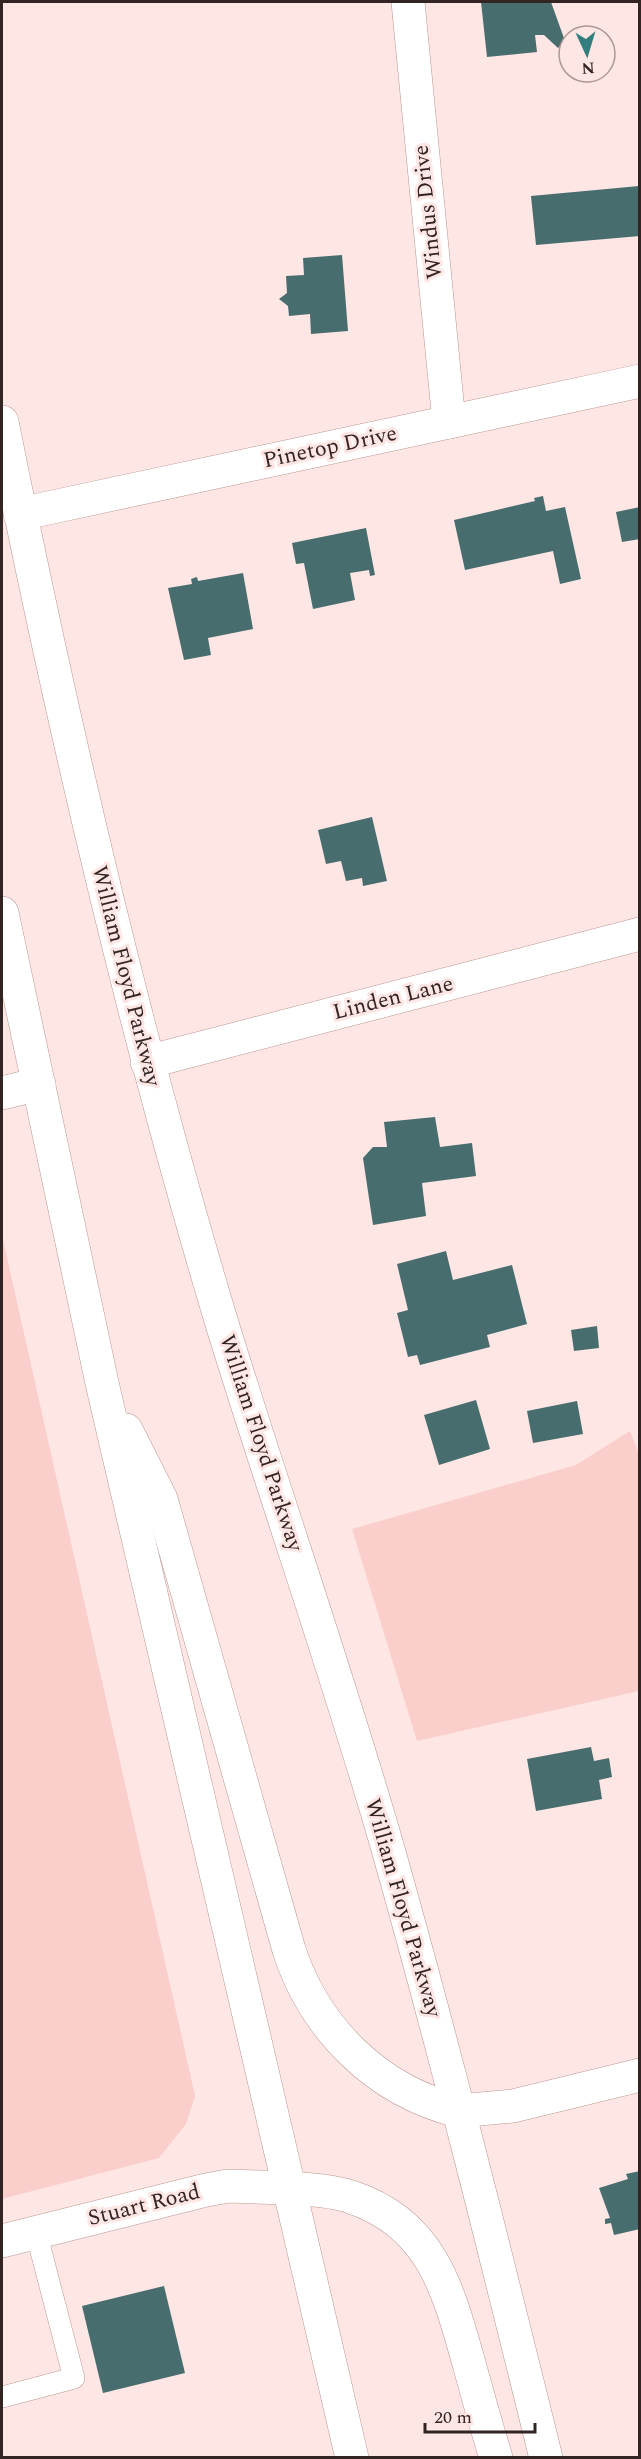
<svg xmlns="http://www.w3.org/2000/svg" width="641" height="2459" font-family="Spectral,serif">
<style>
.green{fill:#facfcb}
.building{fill:#476d6e}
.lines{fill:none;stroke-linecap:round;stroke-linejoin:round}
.lane-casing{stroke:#bb9794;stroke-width:22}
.street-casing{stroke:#bb9794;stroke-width:34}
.highway-casing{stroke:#bb9794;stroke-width:34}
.lane{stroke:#fff;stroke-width:21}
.street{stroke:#fff;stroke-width:33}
.highway{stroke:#fff;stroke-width:33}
.labels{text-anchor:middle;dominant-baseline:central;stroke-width:6;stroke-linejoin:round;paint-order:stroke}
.street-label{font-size:22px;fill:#312422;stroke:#fee6e4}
</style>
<rect width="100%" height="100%" fill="#fee6e4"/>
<!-- green -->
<g class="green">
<path d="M2,1235L195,2096L186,2124L159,2158L2,2199Z"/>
<path d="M630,1431L640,1457L639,1691L417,1741L352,1529L576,1465Z"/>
</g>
<!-- building -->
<g class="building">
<path d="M481,2H551L565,41L558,48L544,35H535L537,52L487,57Z"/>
<path d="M639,186L640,236L536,245L531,196Z"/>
<path d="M342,255L348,331L311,334L310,314L289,316L288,306L279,299L287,293L286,276L304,275L303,258Z"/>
<path d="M543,496L546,511L565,507L581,579L560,584L553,551L465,570L454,520L535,501L534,498Z"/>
<path d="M640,507V539L622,542L616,512Z"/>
<path d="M366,528L375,575L370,576L369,570L350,573L355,600L313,609L304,563L296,564L292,543Z"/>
<path d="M243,573L253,629L208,638L211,655L184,660L168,588L192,584L191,579L197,577L198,581Z"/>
<path d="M372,817L387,881L363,886L362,878L346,881L341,861L326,864L318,830Z"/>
<path d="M435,1117L440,1147L472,1143L476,1176L422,1183L426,1216L373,1225L363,1158L373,1147H387L384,1122Z"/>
<path d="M446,1251L453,1280L512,1265L527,1324L487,1335L490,1347L420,1365L417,1355L408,1357L397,1313L408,1310L397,1264Z"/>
<path d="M597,1326L599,1348L574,1351L571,1330Z"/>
<path d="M476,1400L490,1449L439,1465L424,1415Z"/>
<path d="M577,1401L583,1434L533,1443L527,1411Z"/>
<path d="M591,1747L594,1761L609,1758L612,1777L599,1780L602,1799L536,1811L527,1759Z"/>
<path d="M640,2171V2229L614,2235L611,2223L605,2224V2219L610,2218L599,2188L628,2179L626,2174Z"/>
<path d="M164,2286L185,2373L103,2393L82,2306Z"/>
</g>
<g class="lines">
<defs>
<path id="lane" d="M2,2397L74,2378L36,2232"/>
<g id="street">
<path d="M408,2L449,422"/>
<path d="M20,514L640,381"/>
<path d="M147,1062L640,934"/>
<path d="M2,1093L39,1084"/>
<path d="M459,2111L513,2106L640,2075"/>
<path d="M2,2241L206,2190L228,2186L288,2188"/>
</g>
<g id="highway">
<path d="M2,422C63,727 133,1029 223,1327C276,1499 336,1669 386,1842C444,2046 495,2252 546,2458"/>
<path d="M2,913L102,1383L352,2458"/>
<path d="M126,1430L161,1499L289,1950C315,2029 377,2091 459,2111"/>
<path d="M288,2188C309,2190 331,2190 351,2197C431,2223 448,2289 468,2360C477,2393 486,2425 496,2458"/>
</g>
</defs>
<!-- lane casing -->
<use href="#lane" class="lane-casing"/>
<!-- street casing -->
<use href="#street" class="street-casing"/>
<!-- highway casing -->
<use href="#highway" class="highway-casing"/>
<!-- lane -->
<use href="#lane" class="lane"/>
<!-- street -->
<use href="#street" class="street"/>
<!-- highway -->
<use href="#highway" class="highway"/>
</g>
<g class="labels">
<!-- street labels -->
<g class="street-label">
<text transform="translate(428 212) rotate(-96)">Windus Drive</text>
<text transform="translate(330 447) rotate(-12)">Pinetop Drive</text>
<text transform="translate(126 976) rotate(76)">William Floyd Parkway</text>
<text transform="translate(393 998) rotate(-14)">Linden Lane</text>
<text transform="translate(261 1443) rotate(72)">William Floyd Parkway</text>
<text transform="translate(403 1908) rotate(74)">William Floyd Parkway</text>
<text transform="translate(144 2205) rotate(-14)">Stuart Road</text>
</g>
</g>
<!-- border -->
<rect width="641" height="2459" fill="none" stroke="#312422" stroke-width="6"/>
<!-- north arrow -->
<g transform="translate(587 54) rotate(176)"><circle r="28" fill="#fee6e4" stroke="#ac9896" stroke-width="1.5"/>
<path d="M0-4.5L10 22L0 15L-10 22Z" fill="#337d7e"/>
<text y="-9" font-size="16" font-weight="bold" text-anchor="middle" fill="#312422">N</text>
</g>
<!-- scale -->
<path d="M425 2423v9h110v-9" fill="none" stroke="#312422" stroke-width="3"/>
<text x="434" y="2423" font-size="18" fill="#312422" stroke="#fee6e4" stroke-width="4.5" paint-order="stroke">20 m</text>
</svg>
